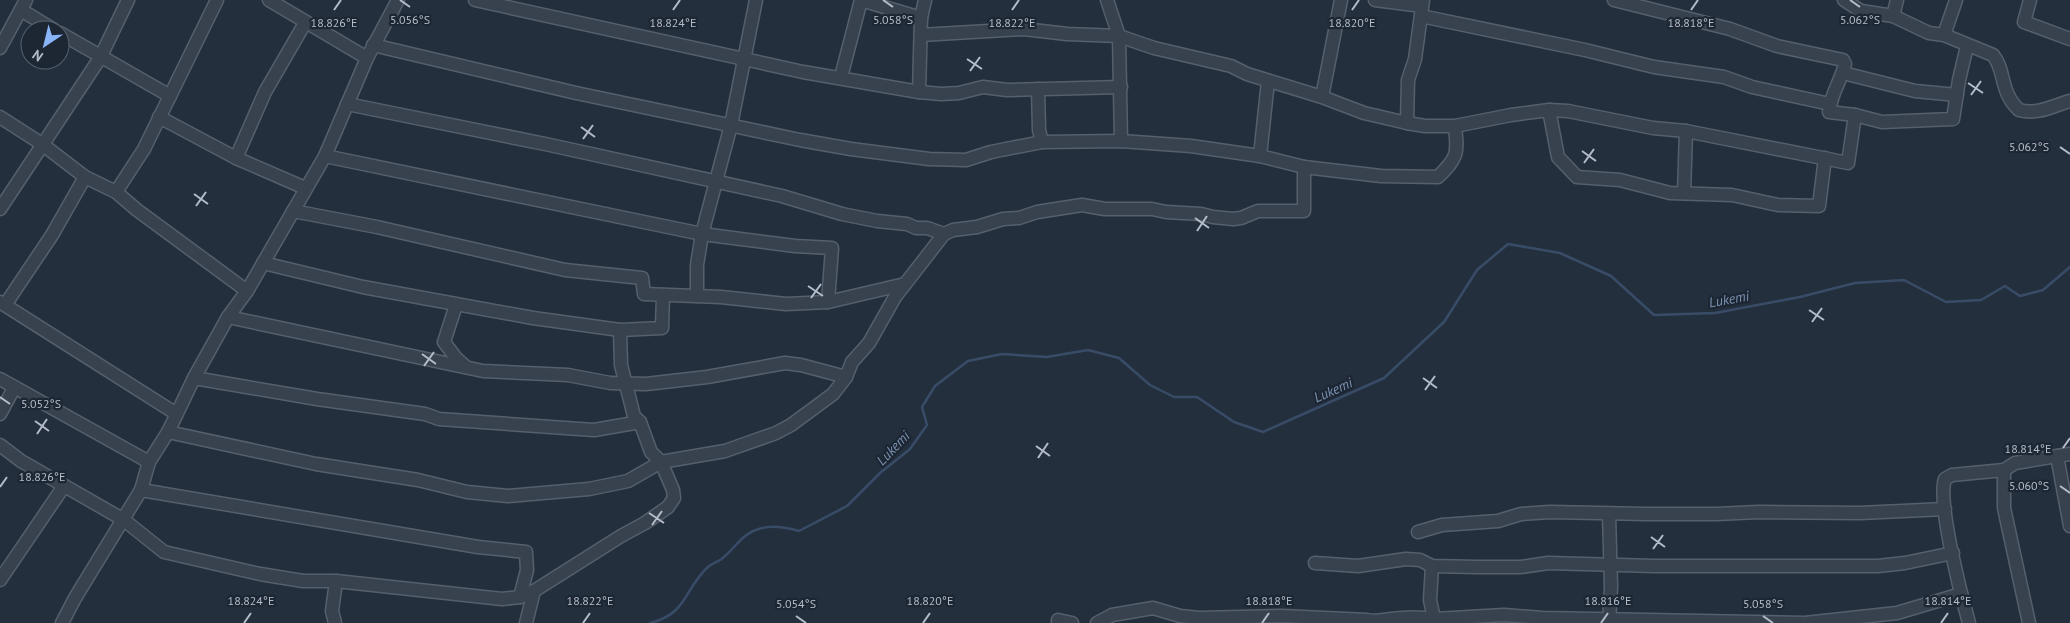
<svg xmlns="http://www.w3.org/2000/svg" width="2070" height="623" font-family="'PT Sans',sans-serif">
<style>
.lines{fill:none;stroke-linecap:round;stroke-linejoin:round}
.stream{stroke:#394c67;stroke-width:2.5}
.minor-casing{stroke:#565f6c;stroke-width:15}
.minor{stroke:#38414e;stroke-width:12}
.ticks{fill:none;stroke:#b4bcc9;stroke-width:2}
.labels{text-anchor:middle;dominant-baseline:central;stroke-width:4.5;stroke-linejoin:round;paint-order:stroke}
.water-label{font-size:14px;font-style:italic;fill:#7c92b1;stroke:#1d2633}
.ticks-label{font-size:12px;text-anchor:middle;fill:#b4bcc9;stroke:#1d2633;stroke-width:4.5;stroke-linejoin:round;paint-order:stroke}
</style>
<rect width="100%" height="100%" fill="#242f3e"/>
<g class="lines">
<!-- stream -->
<path class="stream" d="M650,623C688,614 684,588 709,566C714,562 721,561 725,556C732,550 737,543 744,537C761,523 780,526 799,531L847,506L880,473L910,449L927,425L922,407L935,386L968,361L1002,354L1047,357L1088,350L1119,358L1150,385L1174,397H1197L1234,422L1263,432L1384,378L1444,322L1477,270L1508,244L1560,253L1611,276L1654,315L1715,313L1800,297L1855,283L1904,280L1946,302L1981,300L2005,286L2020,296L2043,290L2070,267"/>
<defs>
<g id="minor">
<path d="M269,0L367,58"/>
<path d="M475,0L803,72L919,92L941,94L959,93L983,87L1007,90L1121,87"/>
<path d="M1107,0L1119,36L1121,141"/>
<path d="M1375,0L1422,6"/>
<path d="M1614,0L1730,29L1777,46L1843,60L1845,64C1841,81 1831,93 1829,112L1855,115L1882,122L1953,119L1959,80L1967,46"/>
<path d="M1844,0L1861,11L1893,16L1929,33L1944,35L1993,55C2006,71 1999,91 2019,110C2038,115 2052,106 2070,101"/>
<path d="M2030,0L2024,22L2070,39"/>
<path d="M21,10L54,30"/>
<path d="M1421,16L1585,50L1654,67L1724,77L1752,87L1830,104"/>
<path d="M1893,16L1897,0"/>
<path d="M60,33L170,96"/>
<path d="M921,35L1024,29L1067,34L1119,36L1154,48L1231,66L1247,74L1322,97L1364,113L1407,123L1425,126H1455L1511,115L1549,110L1568,111L1653,128L1686,131L1848,163L1855,115"/>
<path d="M1944,35L1956,0"/>
<path d="M373,45L576,93L800,140L851,149L929,159L966,160L991,152L1042,142L1121,141L1191,146L1260,156L1304,167L1381,176L1438,177C1458,157 1458,154 1455,126"/>
<path d="M0,48L26,0"/>
<path d="M1843,73L1915,91L1957,95"/>
<path d="M841,77L861,0L921,18"/>
<path d="M1038,89L1039,130L1042,142"/>
<path d="M919,92L921,18L925,0"/>
<path d="M1322,97L1341,0"/>
<path d="M347,104L550,145L782,196L842,214L877,221L907,224L916,228H927L944,234"/>
<path d="M1549,110L1558,157L1577,177L1620,180L1670,193L1732,195L1778,205L1819,206L1825,158"/>
<path d="M0,117L42,144L85,177L116,192L137,210L247,291"/>
<path d="M159,117L236,158L305,188"/>
<path d="M1407,123L1408,80L1415,59L1423,0"/>
<path d="M325,156L702,234L795,246L832,248L828,302"/>
<path d="M1260,156L1268,81"/>
<path d="M236,158L265,92L305,23"/>
<path d="M116,192L144,149L217,0"/>
<path d="M1684,193L1686,131"/>
<path d="M0,209L100,58L128,0"/>
<path d="M293,211L377,227L565,270L642,278L644,294L721,297L786,304L828,302L905,284"/>
<path d="M263,263L363,287L533,318L620,330L662,328L663,295"/>
<path d="M697,296V265L702,234L731,125L756,0"/>
<path d="M0,302L175,413"/>
<path d="M5,305L52,235L85,177"/>
<path d="M456,305L444,342L456,358L466,367"/>
<path d="M228,317L483,371L568,375L610,383L646,384L707,377L785,363L801,365L846,377"/>
<path d="M194,378L317,399L425,414L439,419L594,430L640,422"/>
<path d="M0,379L149,462"/>
<path d="M0,414L14,388"/>
<path d="M168,432L316,464L418,480L467,492L508,496L589,489L628,481L661,462L725,451L776,433L791,425L833,394L846,377L852,362L869,343L895,297L944,234L953,230L977,227L1003,219L1019,218L1037,212L1082,205L1105,209H1152L1166,212L1201,214L1213,217L1233,219L1241,218L1258,211H1304V167"/>
<path d="M0,445L21,461L124,520L164,552L260,574L303,581H336L502,599L520,597L534,591L621,536L645,523L668,507L674,498L673,490L661,462L651,452L640,422L634,416L621,365L620,330"/>
<path d="M2057,456L2070,526"/>
<path d="M2004,470V508L2029,623"/>
<path d="M141,490L478,547L526,552L527,570L520,597"/>
<path d="M1418,532L1442,525L1498,521L1521,514L1550,512L1646,514H1717L1758,512L1860,513L1945,509"/>
<path d="M1315,563L1358,566L1406,559L1420,560L1432,566L1477,567H1521L1548,563L1655,566H1878L1905,563L1953,553"/>
<path d="M1432,566L1430,600L1435,623"/>
<path d="M0,580L64,486"/>
<path d="M62,623L75,598L141,490L149,462L168,432L194,378L228,317L247,291L325,156L367,58L398,0"/>
<path d="M335,623L332,611L336,581"/>
<path d="M526,623L534,591"/>
<path d="M1058,623V620L1072,623"/>
<path d="M1097,623L1112,615L1153,608L1180,616L1199,618L1282,616L1367,620C1377,622 1381,620 1391,619C1405,617 1421,617 1435,619L1504,615L1542,618L1805,623L1897,613L1961,594"/>
<path d="M1609,623L1611,587L1609,514"/>
<path d="M1969,623C1961,595 1937,502 1945,479L1952,475L2004,470L2015,463L2070,454"/>
</g>
</defs>
<!-- minor casing -->
<use href="#minor" class="minor-casing"/>
<!-- minor -->
<use href="#minor" class="minor"/>
</g>
<!-- ticks -->
<path class="ticks" d="M400,0L410,7M883,0L893,7M1850,0L1860,7M334,10L341,0M673,10L680,0M1012,10L1019,0M1352,10L1359,0M1691,10L1698,0M967,59L982,69M970,71L980,57M1968,83L1983,93M1971,95L1981,81M581,127L595,137M583,139L593,125M2060,147L2070,154M1582,151L1596,161M1584,163L1594,149M194,194L208,204M196,206L206,192M1195,218L1209,228M1197,231L1207,216M808,286L823,296M811,298L821,284M1809,310L1824,320M1812,322L1822,308M422,354L436,364M424,366L434,352M1423,378L1437,388M1425,390L1435,376M0,397L10,404M35,421L49,431M37,434L47,419M1036,446L1050,456M2063,448L2070,438M1038,458L1048,443M2060,486L2070,493M0,487L7,477M649,513L664,523M652,525L662,511M1651,537L1665,547M1653,549L1663,535M796,616L806,623M1763,616L1773,623M244,623L251,613M583,623L590,613M923,623L930,613M1262,623L1269,613M1601,623L1608,613M1941,623L1948,613"/>
<g class="labels">
<!-- water labels -->
<g class="water-label">
<text transform="translate(1729 299) rotate(-10)">Lukemi</text>
<text transform="translate(1333 390) rotate(-24)">Lukemi</text>
<text transform="translate(893 448) rotate(-46)">Lukemi</text>
</g>
</g>
<g class="ticks-label">
<text x="410" y="24">5.056°S</text>
<text x="1860" y="24">5.062°S</text>
<text x="893" y="24">5.058°S</text>
<text x="334" y="27">18.826°E</text>
<text x="673" y="27">18.824°E</text>
<text x="1012" y="27">18.822°E</text>
<text x="1352" y="27">18.820°E</text>
<text x="1691" y="27">18.818°E</text>
<text x="2029" y="151">5.062°S</text>
<text x="41" y="408">5.052°S</text>
<text x="2028" y="453">18.814°E</text>
<text x="42" y="481">18.826°E</text>
<text x="2029" y="490">5.060°S</text>
<text x="251" y="605">18.824°E</text>
<text x="590" y="605">18.822°E</text>
<text x="930" y="605">18.820°E</text>
<text x="1269" y="605">18.818°E</text>
<text x="1608" y="605">18.816°E</text>
<text x="1948" y="605">18.814°E</text>
<text x="796" y="608">5.054°S</text>
<text x="1763" y="608">5.058°S</text>
</g>
<!-- north arrow -->
<g transform="translate(45 45) rotate(215)"><circle r="24" fill="#1d2633" stroke="#59626f"/>
<path d="M0-4L9 19L0 12L-9 19Z" fill="#8ab4f8"/>
<text y="-8" font-size="14" font-weight="bold" text-anchor="middle" fill="#b4bcc9">N</text>
</g>
</svg>
